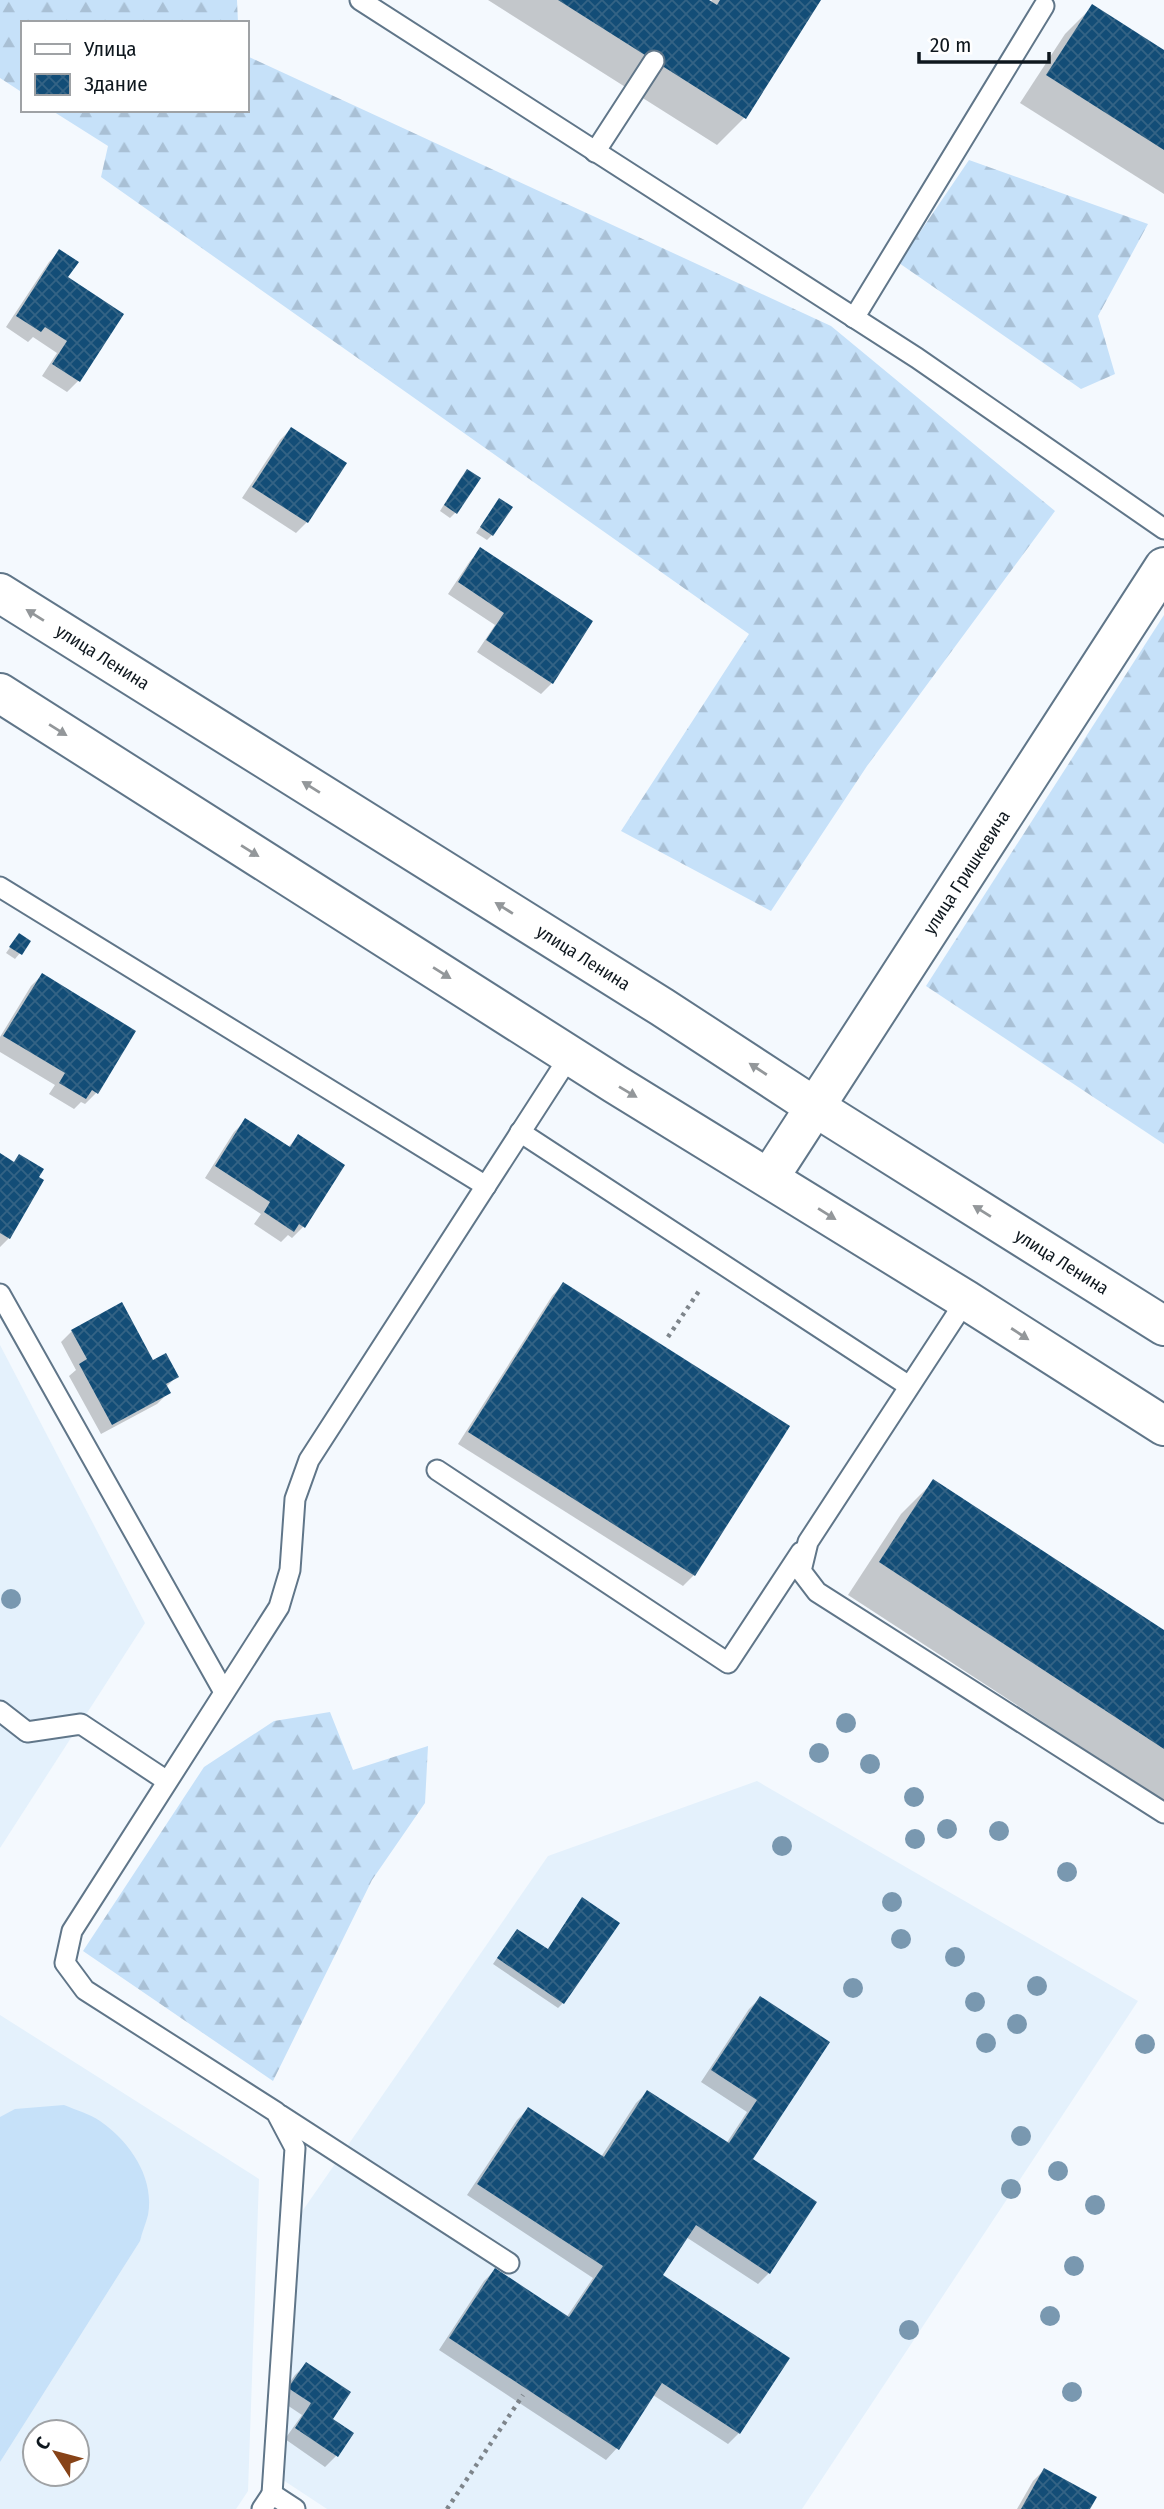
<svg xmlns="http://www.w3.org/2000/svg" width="1164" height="2509" font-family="'Fira Sans Condensed',sans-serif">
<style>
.built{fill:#e4f1fc;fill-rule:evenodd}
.forest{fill:url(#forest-firs)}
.pitch{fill:#c6e1f9}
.shadow{fill:#0003}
.building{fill:url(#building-cross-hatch)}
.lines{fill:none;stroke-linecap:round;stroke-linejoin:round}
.lane-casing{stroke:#607689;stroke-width:23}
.street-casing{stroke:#607689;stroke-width:42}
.secondary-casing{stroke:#607689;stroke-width:42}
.path{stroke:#7e858b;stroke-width:4.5;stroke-dasharray:3.5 5;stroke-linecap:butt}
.lane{stroke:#fff;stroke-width:19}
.street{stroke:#fff;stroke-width:38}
.secondary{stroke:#fff;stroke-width:38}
.tree{fill:#7998b0}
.oneway{fill:#93979a}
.labels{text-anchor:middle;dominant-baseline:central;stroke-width:7;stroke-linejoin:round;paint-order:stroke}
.street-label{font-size:18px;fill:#0e171e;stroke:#fff}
</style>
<defs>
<pattern id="forest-firs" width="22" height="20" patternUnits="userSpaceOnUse" patternTransform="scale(1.75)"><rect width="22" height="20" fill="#c6e1f9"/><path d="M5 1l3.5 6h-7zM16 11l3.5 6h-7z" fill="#a9c0d5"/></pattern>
<pattern id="building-cross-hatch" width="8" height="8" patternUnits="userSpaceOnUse" patternTransform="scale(1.75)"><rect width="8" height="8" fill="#134d77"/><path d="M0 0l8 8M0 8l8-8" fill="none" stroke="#346385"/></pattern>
</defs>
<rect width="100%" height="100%" fill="#f4f9fe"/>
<!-- built -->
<g class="built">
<path d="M0,1345L145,1623L0,1848Z"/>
<path d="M757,1781L1138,2001L802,2509H327L280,2478L301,2213L548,1856Z"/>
<path d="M0,2015L259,2179L248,2491L236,2509H0ZM35,2432H77V2474H35Z"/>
</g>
<!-- forest -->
<g class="forest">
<path d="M0,0H237L238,23H23V93L0,78Z"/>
<path d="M247,56L831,326L1055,511L867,766L771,911L621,831L749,634L101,177L108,146L51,110H247Z"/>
<path d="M969,160L1148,224L1098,316L1115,374L1081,389L899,263Z"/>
<path d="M1164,615V1144L926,986Z"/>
<path d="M330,1712L353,1770L428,1746L425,1803L372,1880L273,2081L83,1951L204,1767L274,1721Z"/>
</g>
<!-- pitch -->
<path class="pitch" d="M64,2105C76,2110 90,2114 100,2121C129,2141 155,2177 148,2215C146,2223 142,2232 140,2241L0,2462V2117L15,2109Z"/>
<!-- shadow -->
<g class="shadow">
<path d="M488,0H705L710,3L712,0H819L744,118L717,145Z"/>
<path d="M1092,7L1164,52V194L1020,103L1065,34Z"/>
<path d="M60,251L66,278L122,314L78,381L67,392L42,376L57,353L33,337L28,342L6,327L49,262Z"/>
<path d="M291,429L345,464L307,522L296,533L242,498L280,440Z"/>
<path d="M462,476L456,512L450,518L440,511Z"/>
<path d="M499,500L492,535L487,540L476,533Z"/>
<path d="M481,549L552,683L541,694L477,652L495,625L448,594L470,561Z"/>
<path d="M19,935L29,942L15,959L6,953Z"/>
<path d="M42,975L96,1093L85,1104L81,1102L74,1109L49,1094L55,1085L0,1052V1037L31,986Z"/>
<path d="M246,1120L288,1147L298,1137L303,1227L292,1238L288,1235L281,1242L254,1224L261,1214L205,1178L234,1132Z"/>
<path d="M0,1155L13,1163L19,1157L9,1238L0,1247Z"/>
<path d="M563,1284L694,1575L683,1586L458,1444L552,1296Z"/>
<path d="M72,1331L152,1362L176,1377L166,1387L169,1392L157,1404L101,1434L69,1376L76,1370L61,1342Z"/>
<path d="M933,1482L1164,1632V1801L848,1595L901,1514Z"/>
<path d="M582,1899L563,2003L558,2008L493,1964L512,1936L547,1950Z"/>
<path d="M760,1998L827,2043L750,2159L769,2273L758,2284L686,2237L661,2275L788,2359L739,2433L728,2444L653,2395L617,2448L606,2460L439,2350L484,2281L495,2270L566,2318L593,2278L467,2195L517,2120L528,2109L601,2157L636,2103L647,2092L726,2144L747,2112L701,2082L749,2009Z"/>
<path d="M306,2364L330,2419L352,2434L336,2456L325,2467L285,2439L302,2415L278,2399L295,2375Z"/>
<path d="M1044,2470L1088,2509H1017L1033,2481Z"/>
</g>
<!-- building -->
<g class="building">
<path d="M558,0H709L717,5L720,0H821L746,119Z"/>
<path d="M1092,4L1164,50V150L1046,75Z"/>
<path d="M59,249L79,262L68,277L124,314L80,382L52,364L67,341L45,327L41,332L16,316Z"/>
<path d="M291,427L347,463L308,523L252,487Z"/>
<path d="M467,469L481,478L457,514L444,505Z"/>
<path d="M499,498L513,507L493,536L480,527Z"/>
<path d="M480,547L593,621L553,684L486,640L504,613L458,582Z"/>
<path d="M19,933L31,941L22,955L9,947Z"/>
<path d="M42,973L136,1031L98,1094L92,1090L86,1099L59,1083L65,1073L3,1036Z"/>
<path d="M245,1118L290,1147L298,1134L345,1165L305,1228L299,1224L294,1232L264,1212L270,1202L215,1166Z"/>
<path d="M0,1153L14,1162L19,1154L44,1169L39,1177L44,1180L10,1239L0,1233Z"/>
<path d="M563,1282L790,1426L695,1576L468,1432Z"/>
<path d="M122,1302L153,1360L166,1353L179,1377L166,1384L171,1393L112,1425L79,1364L87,1359L71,1330Z"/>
<path d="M933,1479L1164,1630V1749L879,1562Z"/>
<path d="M582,1897L620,1923L564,2004L497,1958L517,1929L548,1949Z"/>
<path d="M760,1996L830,2042L753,2159L817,2202L770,2274L696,2225L663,2275L790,2358L740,2434L662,2383L619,2450L449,2338L495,2268L569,2317L603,2266L477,2184L528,2107L604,2157L647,2090L729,2143L757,2100L711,2070Z"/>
<path d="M306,2362L351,2392L333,2419L354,2433L338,2457L295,2428L311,2403L288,2388Z"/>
<path d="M1044,2468L1097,2497L1090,2509H1021Z"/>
</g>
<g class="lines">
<defs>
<g id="lane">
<path d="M360,0L917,358L1164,529"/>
<path d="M595,152L654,61"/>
<path d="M854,318L1044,6"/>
<path d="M0,887L486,1186"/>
<path d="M520,1132L909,1386"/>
<path d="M0,1294L224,1692"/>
<path d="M966,1300L808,1542L801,1571L817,1592L1164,1813"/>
<path d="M437,1470L728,1663L801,1552"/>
<path d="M0,1711L27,1732L81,1724L167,1781"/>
<path d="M280,2115L509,2263"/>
<path d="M272,2494L295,2148L276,2112L85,1990L65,1963L72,1931L279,1607L290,1570L295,1499L309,1460L571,1054"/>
<path d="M262,2509L272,2494L295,2509"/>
</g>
<g id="street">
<path id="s1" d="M769,1178L1164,567"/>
</g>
<g id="secondary">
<path id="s2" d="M0,593L662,1007L815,1107L1164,1326"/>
<path d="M0,693L615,1084L966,1300L1164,1426"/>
</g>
</defs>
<!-- lane casing -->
<use href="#lane" class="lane-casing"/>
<!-- street casing -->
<use href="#street" class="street-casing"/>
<!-- secondary casing -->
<use href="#secondary" class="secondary-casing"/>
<!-- path -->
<g class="path">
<path d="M668,1337L701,1288"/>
<path d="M447,2509L523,2395"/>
</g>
<!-- lane -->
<use href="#lane" class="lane"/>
<!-- street -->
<use href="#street" class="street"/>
<!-- secondary -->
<use href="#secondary" class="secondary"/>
</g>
<!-- trees -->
<g class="tree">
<circle cx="11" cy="1599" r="10"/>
<circle cx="846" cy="1723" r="10"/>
<circle cx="819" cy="1753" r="10"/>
<circle cx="870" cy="1764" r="10"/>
<circle cx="914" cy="1797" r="10"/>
<circle cx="947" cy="1829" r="10"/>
<circle cx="999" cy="1831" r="10"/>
<circle cx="915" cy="1839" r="10"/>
<circle cx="782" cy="1846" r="10"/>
<circle cx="1067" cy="1872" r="10"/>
<circle cx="892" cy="1902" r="10"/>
<circle cx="901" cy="1939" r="10"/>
<circle cx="955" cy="1957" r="10"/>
<circle cx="1037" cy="1986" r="10"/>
<circle cx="853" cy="1988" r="10"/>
<circle cx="975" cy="2002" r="10"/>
<circle cx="1017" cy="2024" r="10"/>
<circle cx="986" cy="2043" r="10"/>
<circle cx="1145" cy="2044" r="10"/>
<circle cx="1021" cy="2136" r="10"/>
<circle cx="1058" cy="2171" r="10"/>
<circle cx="1011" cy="2189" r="10"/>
<circle cx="1095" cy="2205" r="10"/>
<circle cx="1074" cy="2266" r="10"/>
<circle cx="1050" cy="2316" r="10"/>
<circle cx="909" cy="2330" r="10"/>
<circle cx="1072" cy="2392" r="10"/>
</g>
<!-- one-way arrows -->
<defs><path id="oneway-solid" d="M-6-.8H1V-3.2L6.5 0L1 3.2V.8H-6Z" transform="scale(1.75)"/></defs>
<g class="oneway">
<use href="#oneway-solid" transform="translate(35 615) rotate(-148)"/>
<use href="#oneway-solid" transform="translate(58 730) rotate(32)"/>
<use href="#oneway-solid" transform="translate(311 787) rotate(-148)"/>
<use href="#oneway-solid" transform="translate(250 851) rotate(32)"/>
<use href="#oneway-solid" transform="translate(504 908) rotate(-148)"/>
<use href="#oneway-solid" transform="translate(442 973) rotate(32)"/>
<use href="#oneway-solid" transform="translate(758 1069) rotate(-147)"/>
<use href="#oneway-solid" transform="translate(628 1092) rotate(31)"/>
<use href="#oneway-solid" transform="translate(982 1211) rotate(-148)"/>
<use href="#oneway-solid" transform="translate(827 1214) rotate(32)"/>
<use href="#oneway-solid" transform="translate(1020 1334) rotate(33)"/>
</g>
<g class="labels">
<!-- street labels -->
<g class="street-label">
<text stroke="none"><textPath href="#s2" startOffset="121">улица Ленина</textPath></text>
<text stroke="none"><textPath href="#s1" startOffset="364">улица Гришкевича</textPath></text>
<text stroke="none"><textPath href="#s2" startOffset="688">улица Ленина</textPath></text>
<text stroke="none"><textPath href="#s2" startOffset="1255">улица Ленина</textPath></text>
</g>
</g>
<!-- legend -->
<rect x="21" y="21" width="228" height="91" fill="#ffffff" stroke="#9fa2a5" stroke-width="2"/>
<rect x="35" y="44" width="35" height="10" fill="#ffffff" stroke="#9fa2a5" stroke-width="2"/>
<text x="84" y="56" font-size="21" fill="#0e171e">Улица</text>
<rect x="35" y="74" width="35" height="21" fill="url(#building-cross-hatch)" stroke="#9fa2a5" stroke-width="2"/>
<text x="84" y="91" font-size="21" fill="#0e171e">Здание</text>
<!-- north arrow -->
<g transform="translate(56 2453) rotate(306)"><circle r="33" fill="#ffffff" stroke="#9fa2a5" stroke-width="2"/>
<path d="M0-5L12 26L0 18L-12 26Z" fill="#874318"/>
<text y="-10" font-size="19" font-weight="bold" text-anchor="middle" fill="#0e171e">С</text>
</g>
<!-- scale -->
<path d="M919 52v10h130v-10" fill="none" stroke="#0e171e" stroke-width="3.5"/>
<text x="930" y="52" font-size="21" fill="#0e171e" stroke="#ffffff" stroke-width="5" paint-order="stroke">20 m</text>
</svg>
